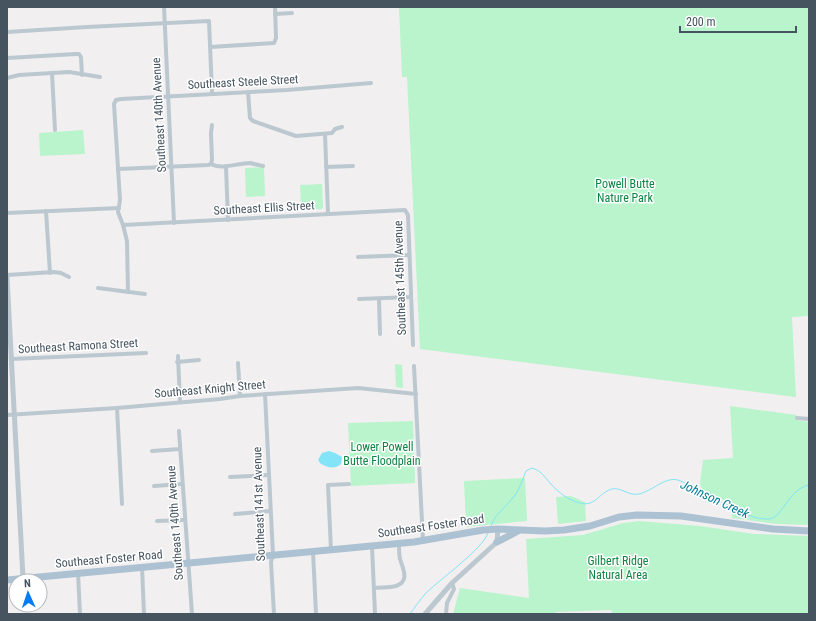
<svg xmlns="http://www.w3.org/2000/svg" width="816" height="621" font-family="'Roboto Condensed',sans-serif">
<style>
.green{fill:#b9f4cd}
.water{fill:#82e4f6}
.lines{fill:none;stroke-linecap:round;stroke-linejoin:round}
.stream{stroke:#82e4f6;stroke-width:1}
.minor{stroke:#bcc8d0;stroke-width:4}
.tertiary{stroke:#bcc8d0;stroke-width:5}
.primary{stroke:#acc1d1;stroke-width:7}
.labels{text-anchor:middle;dominant-baseline:central;stroke-width:3;stroke-linejoin:round;paint-order:stroke}
.street-label{font-size:12px;fill:#45545f;stroke:#fff}
.park-label{font-size:12px;fill:#0d8442;stroke:#fff}
.water-label{font-size:13px;font-style:italic;fill:#037f97;stroke:#fff}
</style>
<rect width="100%" height="100%" fill="#f2eff0"/>
<!-- green -->
<g class="green">
<path d="M399,7H809V316L792,317L796,397L420,349L407,77H402Z"/>
<path d="M83,130L85,154L40,156L39,133Z"/>
<path d="M264,167L265,196L246,197L245,168Z"/>
<path d="M322,184L323,207L322,209L301,210L300,185Z"/>
<path d="M395,364L402,365L403,388L396,387Z"/>
<path d="M730,406L796,415V420L809,422V525L776,524L732,518L731,503L702,491L700,483L703,460L733,458Z"/>
<path d="M413,421L415,483L351,486L348,423Z"/>
<path d="M525,478L527,521L466,527L464,481Z"/>
<path d="M571,496L585,502L586,521L558,524L556,497Z"/>
<path d="M639,521L700,526L754,534L809,536V614H612L611,610L556,612L555,614H453L460,588L529,598L526,539L583,535L623,523Z"/>
</g>
<!-- water -->
<path class="water" d="M329,451L335,453L342,457L341,464C334,470 328,467 321,464L318,460L322,453Z"/>
<g class="lines">
<!-- stream -->
<g class="stream">
<path d="M491,526C495,514 504,509 512,499C519,491 522,481 526,471L532,468C540,470 545,477 550,483C559,493 568,500 580,503C594,507 598,495 609,490C617,486 624,492 632,494C648,497 662,476 678,480C685,482 693,488 699,491C709,497 719,501 729,505C742,512 754,520 769,519C783,518 787,490 809,485"/>
<path d="M410,614C415,607 420,600 425,594C440,579 482,550 488,533"/>
</g>
<!-- minor -->
<g class="minor">
<path d="M164,7L174,223"/>
<path d="M275,14L292,13"/>
<path d="M7,32L87,27L209,21L212,93"/>
<path d="M210,47L274,43L276,38L275,7"/>
<path d="M7,58L76,54H79L81,57L82,75"/>
<path d="M52,73L55,130"/>
<path d="M7,78L19,75L69,72L100,77"/>
<path d="M248,92L250,118L253,121L296,136L332,133L335,129L342,127"/>
<path d="M325,134L328,214"/>
<path d="M211,164L212,160L211,133L212,125"/>
<path d="M226,167L228,220"/>
<path d="M326,167L353,166"/>
<path d="M118,169L208,165L211,164C222,170 238,163 250,163C254,164 259,165 263,166"/>
<path d="M46,211L50,273"/>
<path d="M7,213L119,208"/>
<path d="M123,225L405,210L408,215L413,345"/>
<path d="M358,257L409,255"/>
<path d="M7,275L54,272L61,273L69,277"/>
<path d="M98,288L145,294"/>
<path d="M128,292L127,241L123,225L118,212L120,200L114,104L116,100L121,99L287,90L371,83"/>
<path d="M359,299L411,297"/>
<path d="M379,299L380,334"/>
<path d="M178,356L180,402"/>
<path d="M11,359L146,353"/>
<path d="M177,362L199,360"/>
<path d="M238,363L240,396"/>
<path d="M414,366L423,541"/>
<path d="M265,394L273,555L271,562L274,614"/>
<path d="M117,408L122,504"/>
<path d="M7,415L117,408L220,399L240,396L358,388L416,394"/>
<path d="M797,418L809,419"/>
<path d="M179,431L192,614"/>
<path d="M152,451L180,449"/>
<path d="M230,477L268,475"/>
<path d="M154,486L182,484"/>
<path d="M235,514L270,511"/>
<path d="M157,521L185,520"/>
<path d="M372,546L375,614"/>
<path d="M331,550L328,485L349,484"/>
<path d="M313,551L316,614"/>
<path d="M142,567L144,614"/>
<path d="M78,573L80,614"/>
<path d="M374,588C381,587 389,588 396,586C410,581 403,569 400,559C399,554 399,549 399,544"/>
<path d="M446,614L447,603L454,589L452,583"/>
</g>
<!-- tertiary -->
<g class="tertiary">
<path d="M7,277L23,578"/>
<path d="M425,614L452,583L497,542L498,529"/>
</g>
<!-- primary -->
<g class="primary">
<path d="M497,542L518,531"/>
<path d="M7,580L414,542L483,530L498,529L545,531L564,530L590,526L619,517L637,515L681,516L773,529L809,531"/>
</g>
</g>
<g class="labels">
<!-- street labels -->
<g class="street-label">
<text transform="translate(243 82) rotate(-3)">Southeast Steele Street</text>
<text transform="translate(159 115) rotate(-93)">Southeast 140th Avenue</text>
<text transform="translate(264 208) rotate(-3)">Southeast Ellis Street</text>
<text transform="translate(400 278) rotate(-92)">Southeast 145th Avenue</text>
<text transform="translate(78 346) rotate(-3)">Southeast Ramona Street</text>
<text transform="translate(210 389) rotate(-5)">Southeast Knight Street</text>
<text transform="translate(259 504) rotate(-92)">Southeast 141st Avenue</text>
<text transform="translate(175 523) rotate(-94)">Southeast 140th Avenue</text>
<text transform="translate(431 526) rotate(-8)">Southeast Foster Road</text>
<text transform="translate(109 559) rotate(-5)">Southeast Foster Road</text>
</g>
<!-- park labels -->
<g class="park-label">
<text x="625" y="184">Powell Butte<tspan x="625" dy="14">Nature Park</tspan></text>
<text x="382" y="447">Lower Powell<tspan x="382" dy="14">Butte Floodplain</tspan></text>
<text x="618" y="561">Gilbert Ridge<tspan x="618" dy="14">Natural Area</tspan></text>
</g>
<!-- water labels -->
<g class="water-label">
<text transform="translate(715 499) rotate(25)">Johnson Creek</text>
</g>
</g>
<!-- border -->
<rect width="816" height="621" fill="none" stroke="#45545f" stroke-width="16"/>
<!-- north arrow -->
<g transform="translate(28 593) rotate(357)"><circle r="19" fill="#ffffff" stroke="#b5bbbf"/>
<path d="M0-3L7 15L0 10L-7 15Z" fill="#057bf7"/>
<text y="-6" font-size="11" font-weight="bold" text-anchor="middle" fill="#45545f">N</text>
</g>
<!-- scale -->
<path d="M680 26v6h116v-6" fill="none" stroke="#45545f" stroke-width="2"/>
<text x="686" y="26" font-size="12" fill="#45545f" stroke="#ffffff" stroke-width="3" paint-order="stroke">200 m</text>
</svg>
